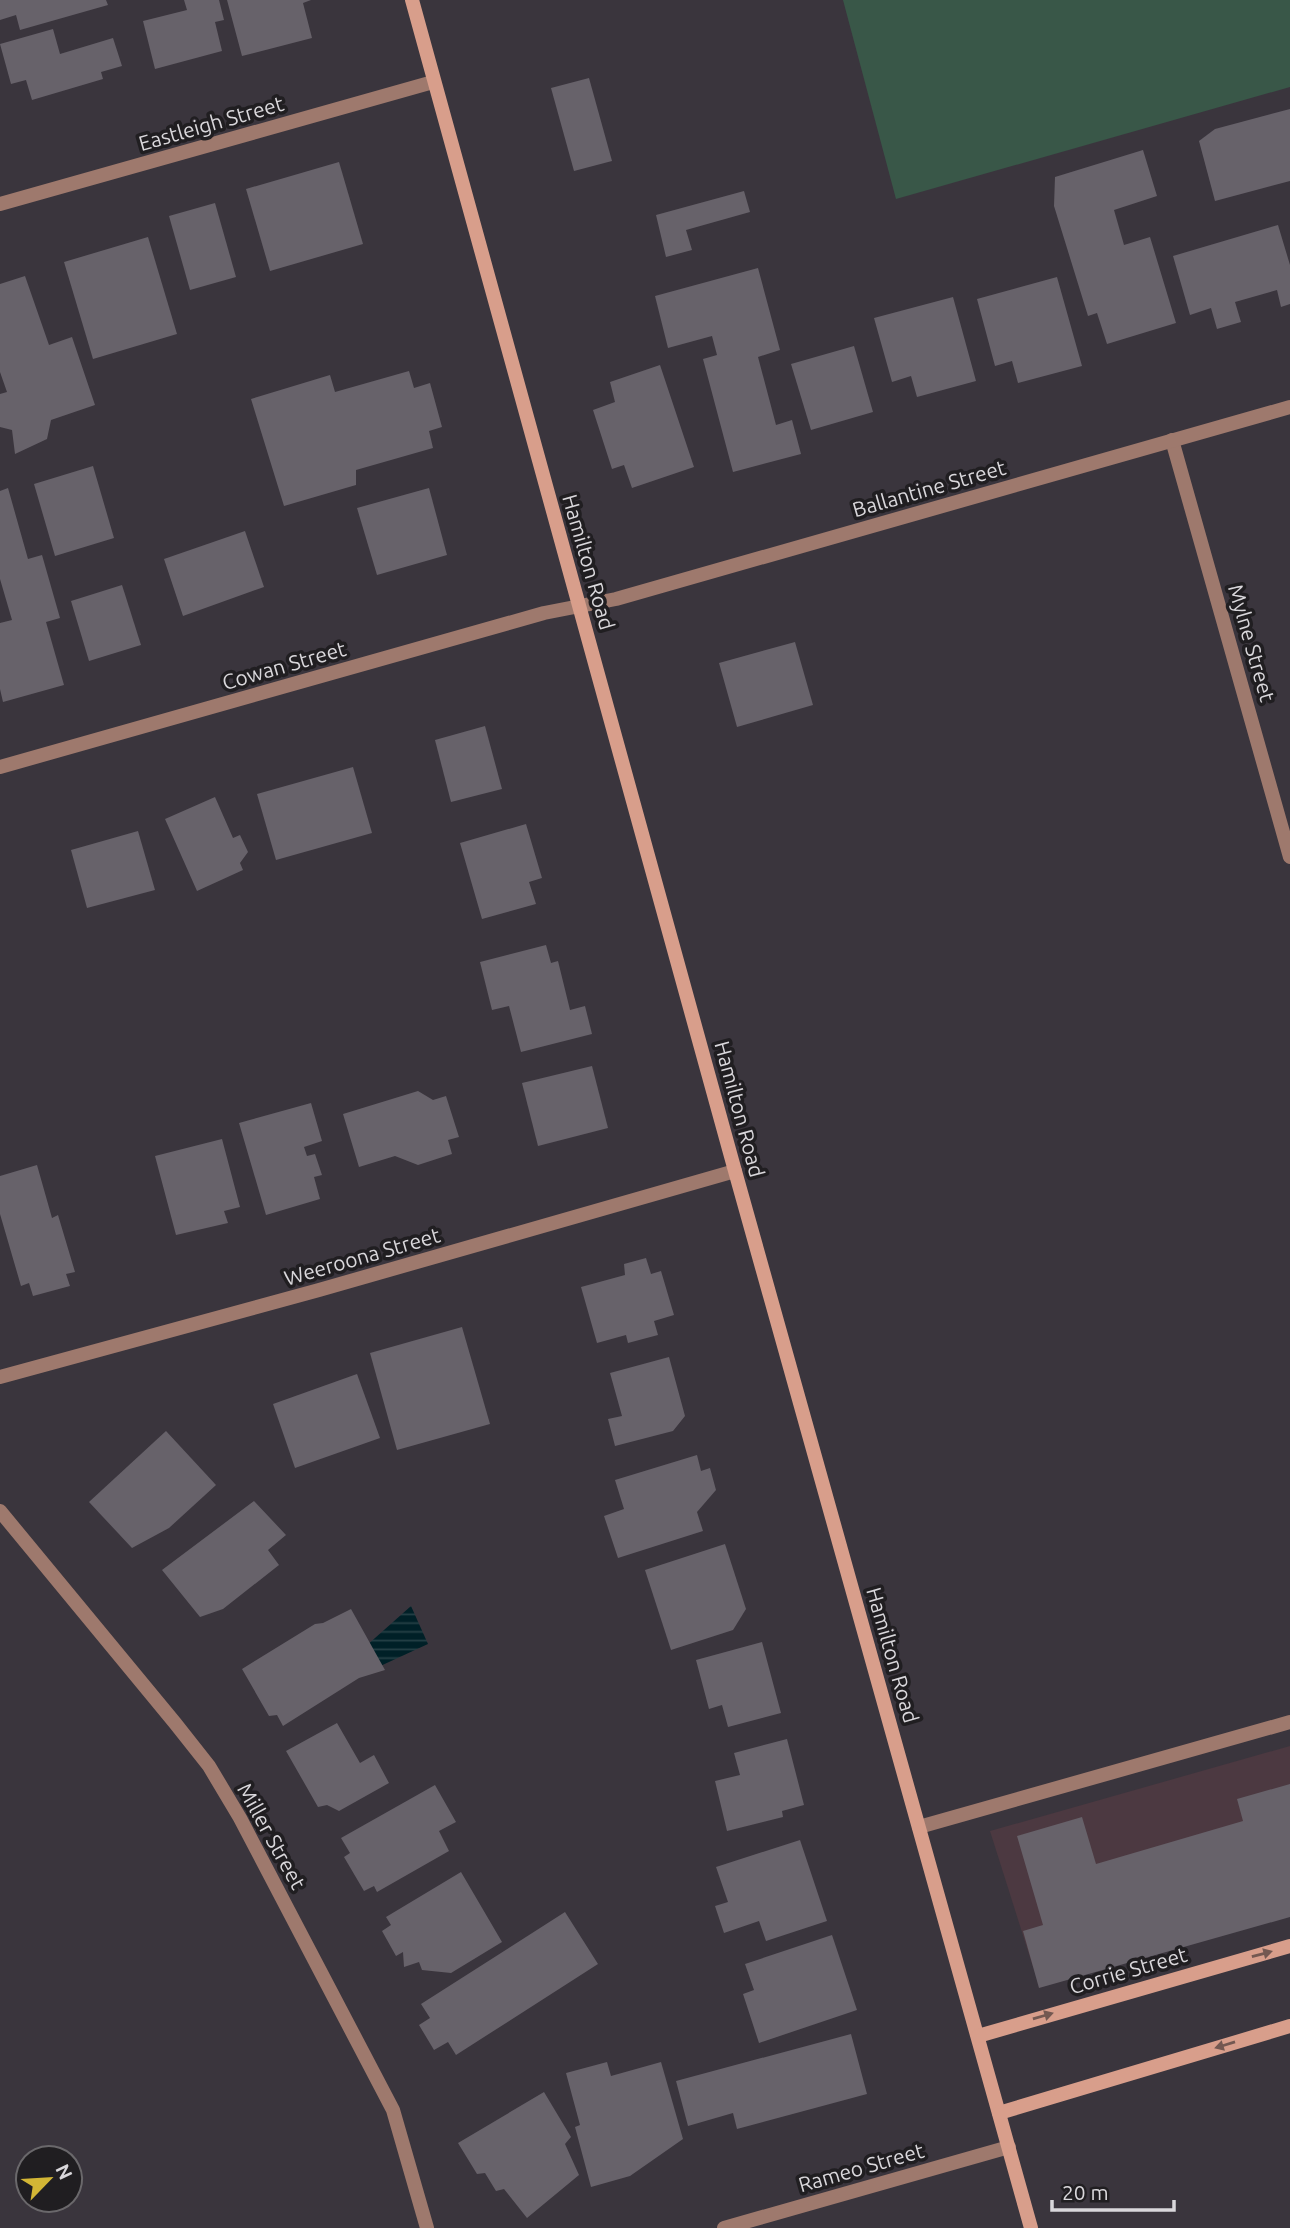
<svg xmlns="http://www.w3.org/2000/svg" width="1290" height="2228" font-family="Ubuntu,sans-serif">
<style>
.commercial{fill:#4c3941}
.green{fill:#395748}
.water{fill:url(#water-rules)}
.building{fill:#67626a}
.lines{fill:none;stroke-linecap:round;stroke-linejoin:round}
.lane{stroke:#9e796d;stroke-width:14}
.street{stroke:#9e796d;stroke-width:14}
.secondary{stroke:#d89e8b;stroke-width:14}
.oneway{fill:#735851}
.labels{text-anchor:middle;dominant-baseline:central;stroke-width:7;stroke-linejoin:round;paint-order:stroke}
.street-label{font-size:21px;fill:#d9d7db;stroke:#201e21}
</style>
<defs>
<pattern id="water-rules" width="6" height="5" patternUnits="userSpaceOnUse" patternTransform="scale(1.75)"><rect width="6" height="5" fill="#002027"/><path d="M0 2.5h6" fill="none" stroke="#254046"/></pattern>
</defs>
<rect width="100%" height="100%" fill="#3a353d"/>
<!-- commercial -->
<path class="commercial" d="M1290,1746V1894L1033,1967L990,1831Z"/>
<!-- green -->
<path class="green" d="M843,0H1290V87L896,199Z"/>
<!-- water -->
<path class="water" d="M411,1606L428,1644L376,1668L366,1646Z"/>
<!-- building -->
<g class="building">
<path d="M0,0H106L108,5L20,30L16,15L0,20Z"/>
<path d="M184,0H219L224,20L215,22L222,51L155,69L143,21L187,10Z"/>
<path d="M227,0H311L303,3L312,38L242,56Z"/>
<path d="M53,29L60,54L113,38L122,66L101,72L103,79L32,100L26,80L11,84L0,44Z"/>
<path d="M589,78L612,161L574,171L551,88Z"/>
<path d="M1290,109V181L1215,201L1199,141L1215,129Z"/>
<path d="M1143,150L1157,196L1114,210L1124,245L1150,237L1176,323L1107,344L1097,313L1088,316L1054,206L1055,177Z"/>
<path d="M339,162L363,244L270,271L246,189Z"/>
<path d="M744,191L750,212L686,230L692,250L666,257L656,215Z"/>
<path d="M215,203L236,277L190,290L169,216Z"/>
<path d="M1278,225L1290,265V304L1281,307L1277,290L1235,302L1241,322L1217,329L1211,308L1190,315L1173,256Z"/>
<path d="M148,237L177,334L93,359L64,262Z"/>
<path d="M758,268L780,350L758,357L776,425L792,420L801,454L733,472L703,359L717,355L712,336L668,348L655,296Z"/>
<path d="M25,276L49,345L72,337L95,405L51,420L47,439L15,454L12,430L0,427V394L7,392L0,372V284Z"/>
<path d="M1057,277L1082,366L1018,383L1012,361L995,366L977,299Z"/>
<path d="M953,297L976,381L917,397L911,376L892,382L874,318Z"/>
<path d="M854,346L873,412L811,430L791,364Z"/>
<path d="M660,365L694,467L632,488L624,465L612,469L593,410L615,402L610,382Z"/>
<path d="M409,371L414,388L430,383L442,427L429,431L433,448L356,470V485L284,506L251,399L330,375L335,392Z"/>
<path d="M93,466L114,538L55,556L34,484Z"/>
<path d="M8,488L28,559L42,555L60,618L46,622L64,685L3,702L0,689V623L12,620L0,579V491Z"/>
<path d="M429,488L447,555L377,575L357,508Z"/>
<path d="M245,531L264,587L183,616L164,559Z"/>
<path d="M122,585L141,645L89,661L71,601Z"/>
<path d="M795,642L813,705L737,727L719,663Z"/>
<path d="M485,726L502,789L451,802L435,740Z"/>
<path d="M353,767L372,833L276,860L257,794Z"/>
<path d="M215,797L233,838L240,835L248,852L240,863L243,870L197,891L165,819Z"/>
<path d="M526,824L542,878L529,882L536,904L482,919L460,843Z"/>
<path d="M138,831L155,890L87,908L71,850Z"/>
<path d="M546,945L551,963L558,961L570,1010L585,1006L592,1034L521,1052L509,1006L492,1010L480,962Z"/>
<path d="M592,1066L608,1128L538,1146L522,1083Z"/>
<path d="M418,1091L433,1100L446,1096L459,1137L448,1140L452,1154L418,1165L395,1156L359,1167L343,1114Z"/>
<path d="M311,1103L322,1141L304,1147L307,1156L315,1154L322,1175L314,1177L320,1199L266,1215L239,1123Z"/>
<path d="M222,1139L240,1207L224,1211L228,1223L176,1235L155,1156Z"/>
<path d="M37,1165L52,1218L58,1215L75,1272L66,1274L70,1286L33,1296L29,1283L21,1286L0,1214V1176Z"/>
<path d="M646,1258L651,1274L661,1271L674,1315L654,1321L658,1335L628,1343L626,1335L597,1343L581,1287L625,1275L624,1264Z"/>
<path d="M462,1327L490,1424L397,1450L370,1353Z"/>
<path d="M669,1357L685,1416L673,1431L615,1446L608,1419L622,1416L610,1373Z"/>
<path d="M357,1374L380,1438L295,1468L273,1404Z"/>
<path d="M166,1431L216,1485L169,1528L132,1548L89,1502Z"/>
<path d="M697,1455L701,1471L710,1468L716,1490L697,1512L703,1531L618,1558L604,1516L624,1509L615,1480Z"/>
<path d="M254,1501L286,1535L268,1550L279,1565L223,1609L200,1617L162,1570Z"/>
<path d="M725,1544L746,1609L733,1630L671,1650L645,1570Z"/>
<path d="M351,1609L385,1670L359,1678L283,1726L277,1715L269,1716L242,1669L315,1624L323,1623Z"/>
<path d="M762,1642L781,1713L728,1727L722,1705L709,1709L696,1660Z"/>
<path d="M337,1723L360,1763L374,1755L389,1783L339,1811L327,1805L318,1807L286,1751Z"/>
<path d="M787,1739L804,1805L782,1811L783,1817L727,1831L715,1781L740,1775L734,1753Z"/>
<path d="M1290,1784V1917L1039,1988L1023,1931L1043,1925L1017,1836L1082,1817L1096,1864L1243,1821L1237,1799Z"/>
<path d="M435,1785L456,1822L439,1831L449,1851L377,1892L374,1886L364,1891L344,1857L350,1853L341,1838Z"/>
<path d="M800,1840L827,1921L766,1941L759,1921L724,1933L715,1906L728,1902L716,1867Z"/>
<path d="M461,1872L502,1942L451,1973L422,1970L419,1962L404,1967L403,1952L396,1956L382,1931L391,1925L386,1917Z"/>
<path d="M565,1912L598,1964L456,2055L448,2042L434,2050L419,2025L430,2018L421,2004Z"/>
<path d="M832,1935L857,2010L759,2043L743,1994L754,1990L745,1964Z"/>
<path d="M851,2034L867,2094L737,2129L733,2113L688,2126L676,2081Z"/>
<path d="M607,2062L611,2076L661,2062L683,2139L630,2176L591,2187L575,2127L580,2125L566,2073Z"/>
<path d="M544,2092L571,2137L565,2144L579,2175L527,2218L504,2189L496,2191L485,2173L477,2174L458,2143Z"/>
</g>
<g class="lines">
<!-- lane -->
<path class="lane" d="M919,1827L1290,1722"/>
<!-- street -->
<g class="street">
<path d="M0,204L433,82"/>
<path d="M1172,440L1290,857"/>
<path d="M0,767L544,613L616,599L1290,407"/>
<path d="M0,1377L319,1290L735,1171"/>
<path d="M0,1511L175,1723L209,1766L240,1818L393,2110L427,2228"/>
<path d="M724,2228L1009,2147"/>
</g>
<!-- secondary -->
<g class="secondary">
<path d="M412,0L735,1171L1031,2228"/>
<path d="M978,2036L1290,1946"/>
<path d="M999,2113L1290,2026"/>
</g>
</g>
<!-- one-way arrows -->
<defs><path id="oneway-solid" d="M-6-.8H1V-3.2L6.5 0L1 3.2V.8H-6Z" transform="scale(1.75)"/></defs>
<g class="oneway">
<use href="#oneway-solid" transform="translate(1262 1954) rotate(-15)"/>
<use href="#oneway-solid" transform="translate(1043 2016) rotate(-16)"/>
<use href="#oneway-solid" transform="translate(1225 2045) rotate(163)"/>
</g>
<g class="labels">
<!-- street labels -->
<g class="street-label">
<text transform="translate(211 123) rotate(-16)">Eastleigh Street</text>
<text transform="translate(929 488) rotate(-16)">Ballantine Street</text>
<text transform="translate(589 562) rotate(74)">Hamilton Road</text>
<text transform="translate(1252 643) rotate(74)">Mylne Street</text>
<text transform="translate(284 665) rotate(-16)">Cowan Street</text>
<text transform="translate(740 1109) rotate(75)">Hamilton Road</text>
<text transform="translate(362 1256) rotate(-16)">Weeroona Street</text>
<text transform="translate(893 1655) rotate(74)">Hamilton Road</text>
<text transform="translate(272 1836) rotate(61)">Miller Street</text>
<text transform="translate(1128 1970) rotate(-16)">Corrie Street</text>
<text transform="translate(861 2167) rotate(-16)">Rameo Street</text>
</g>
</g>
<!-- north arrow -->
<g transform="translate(49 2179) rotate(65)"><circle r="33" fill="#201e21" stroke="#6a686b" stroke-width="2"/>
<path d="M0-5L12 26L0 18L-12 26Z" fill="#d3b635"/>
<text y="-10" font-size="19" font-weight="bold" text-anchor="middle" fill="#d9d7db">N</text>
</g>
<!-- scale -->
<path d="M1052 2200v10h122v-10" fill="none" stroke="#d9d7db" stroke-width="3.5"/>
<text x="1062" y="2200" font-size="21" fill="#d9d7db" stroke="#201e21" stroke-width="5" paint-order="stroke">20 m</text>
</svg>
